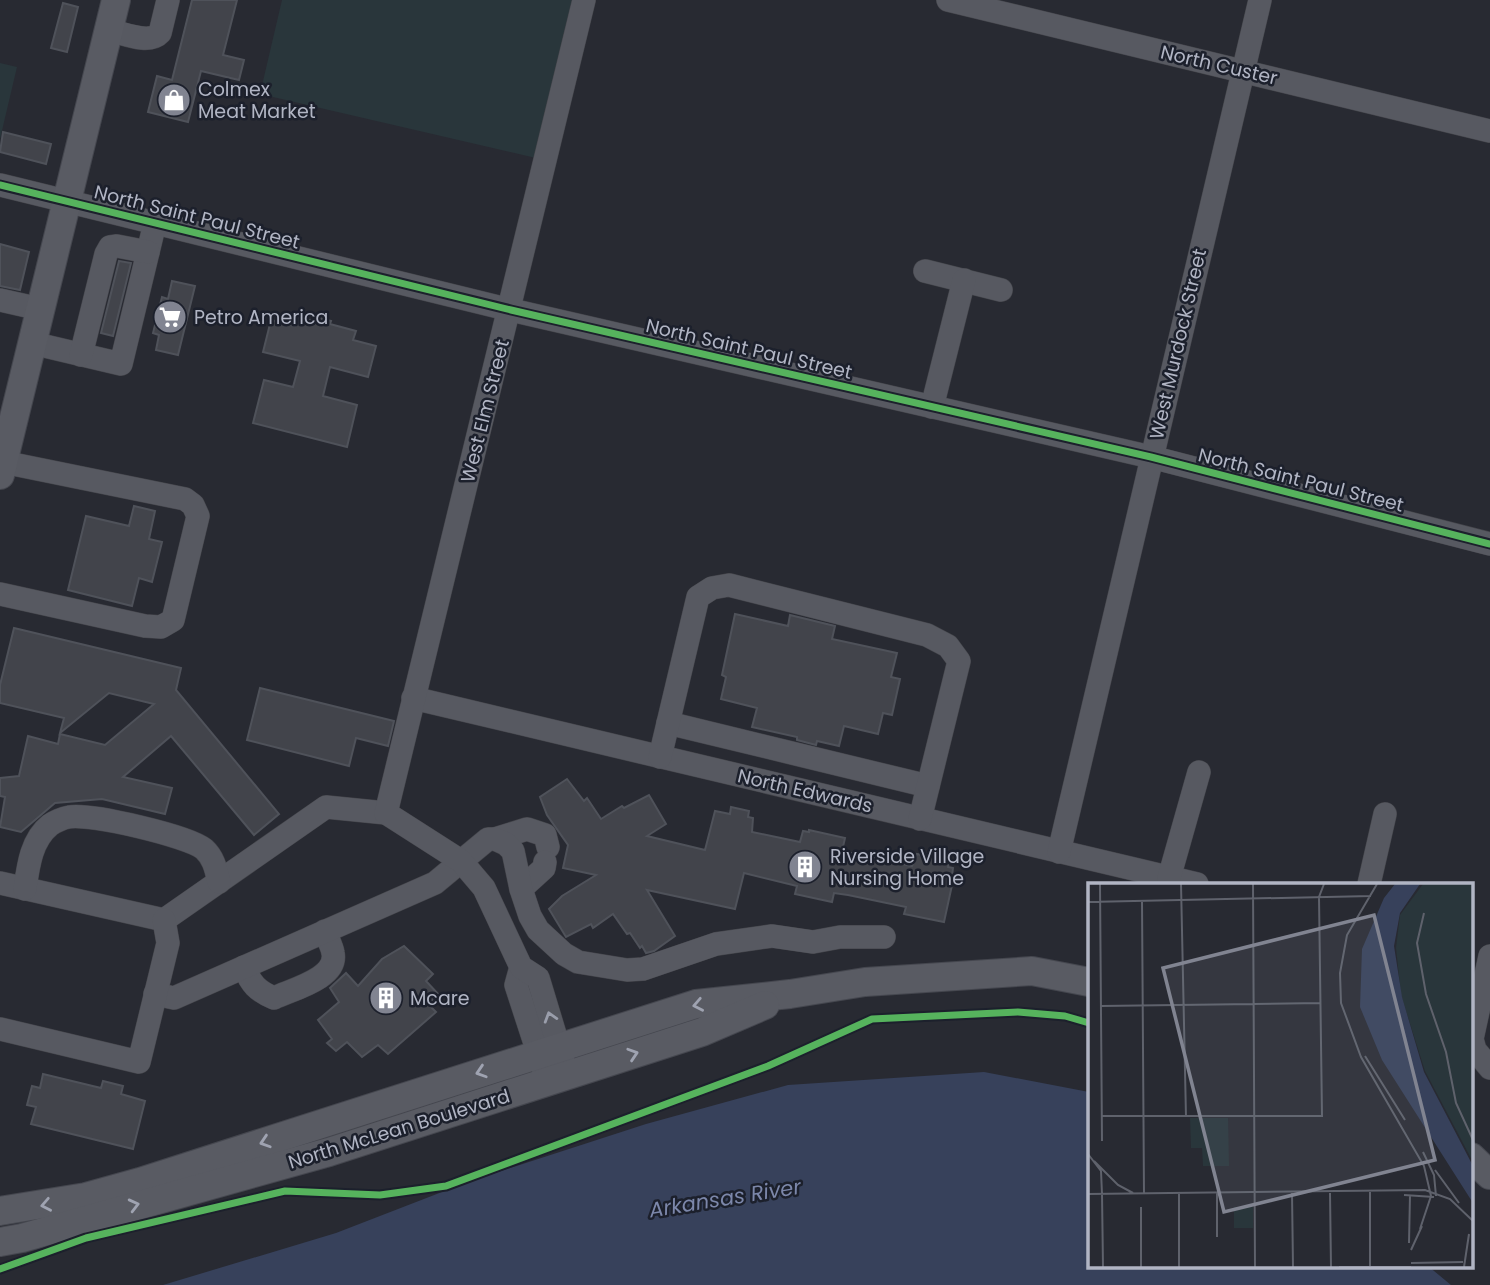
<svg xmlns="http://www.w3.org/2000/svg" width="1490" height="1285" font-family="Poppins,sans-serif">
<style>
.green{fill:#29363b}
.water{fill:#37415b}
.building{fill:#42444b;stroke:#4f525a;stroke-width:2}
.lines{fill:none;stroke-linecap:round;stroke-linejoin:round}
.minor-casing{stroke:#44454b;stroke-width:24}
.major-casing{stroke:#45474f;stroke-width:30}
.minor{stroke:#575961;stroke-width:23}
.major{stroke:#595b63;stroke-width:28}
.cycleway-casing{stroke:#1c202c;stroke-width:11}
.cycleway{stroke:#56b35d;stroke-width:7}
.oneway{stroke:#9fa3b1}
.oneway2{stroke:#9a9eab}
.labels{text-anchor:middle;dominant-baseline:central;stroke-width:5;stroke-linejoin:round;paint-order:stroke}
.street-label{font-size:19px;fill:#b1b5c4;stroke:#1c202c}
.poi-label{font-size:19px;fill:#b1b5c4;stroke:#1c202c;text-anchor:start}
.water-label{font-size:21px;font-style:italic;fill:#7c87aa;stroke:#1c202c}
.inset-road{fill:none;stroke:#5f626c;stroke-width:2}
.view{fill:#818491;fill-opacity:0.15;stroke:#818491;stroke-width:3.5}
.inset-edge{fill:none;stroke:#b1b5c4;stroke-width:3.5}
</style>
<rect width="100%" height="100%" fill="#282a32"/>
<!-- green -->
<g class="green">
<path d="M282,0H573L536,158L260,94Z"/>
<path d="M0,63L17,67L0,139Z"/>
</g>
<!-- water -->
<path class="water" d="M984,1072L1089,1092V1266H1428L1451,1285H163L336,1233L473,1180L646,1124L788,1085Z"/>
<!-- building -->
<g class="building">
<path d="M192,0H237L223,55L244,60L239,80L201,71L188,122L148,112L157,76L172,80Z"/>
<path d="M63,3L78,7L67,52L51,48Z"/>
<path d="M3,132L51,144L46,164L0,152Z"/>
<path d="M0,244L29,252L20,290L0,286Z"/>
<path d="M119,261L131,263L113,336L101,333Z"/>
<path d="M172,281L195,286L178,355L156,350L159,335L153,333L162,297L168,299Z"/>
<path d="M297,317L314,321L315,317L331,321L330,324L356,331L353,340L376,346L368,377L330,367L323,396L357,405L347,447L253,423L264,380L293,387L300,361L263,352L271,320L295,326Z"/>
<path d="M134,506L155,511L149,539L162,542L152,582L139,578L132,606L68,590L86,516L129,526Z"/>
<path d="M735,614L788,626L790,615L835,626L832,639L897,653L891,677L900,679L892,715L883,713L878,734L844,726L839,746L817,741L816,745L797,740V737L752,727L757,708L721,699L726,677L722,675Z"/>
<path d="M14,628L181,668L176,690L279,814L254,835L171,736L123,777L172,788L165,814L102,799L55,803L21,832L0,827L5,797L0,796V778L19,776L28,736L58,744L60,734L105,745L154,704L109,693L60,733L64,718L0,703V685Z"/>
<path d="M260,688L394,721L388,746L356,738L349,766L247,740Z"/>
<path d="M567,779L584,801L587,798L601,819L622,806L624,808L649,795L666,824L647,836L705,850L715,811L730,814L731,807L749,811L748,817L753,818L752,832L800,842L803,831L809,832V830L845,838L842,851L912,866L917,854L949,861L948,867L953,868L952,876H954L944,922L904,914L906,907L848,895L834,893L832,902L795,894L797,886L744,873L735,909L647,890L675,936L654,951L646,953L642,946L640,948L630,933L627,934L613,914L593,928L591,924L566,937L549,909L562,896L596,875L563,868L568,845L547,815L540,797Z"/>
<path d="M404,946L433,974L426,981L439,995L428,1004L436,1012L388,1054L378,1045L362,1057L347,1042L336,1051L327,1043L332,1039L318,1020L339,1002L330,988L346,973L358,986L382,959Z"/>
<path d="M43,1074L101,1088L103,1081L123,1086L121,1094L145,1101L133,1149L31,1124L36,1107L27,1105L32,1086L40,1088Z"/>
</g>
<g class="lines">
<defs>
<g id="minor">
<path d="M948,0L1490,131"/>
<path d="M109,30C123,33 149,45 160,33L168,0"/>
<path d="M0,185L511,310L1151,457L1490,544"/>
<path d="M925,271L1001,290"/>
<path d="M0,300L40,309"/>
<path d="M32,343L121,364L155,223"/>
<path d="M81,355L106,254L110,247L117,246L148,252"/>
<path d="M932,407L964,280"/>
<path d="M0,594L145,626L161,627L173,620L198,516L193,505L185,499L3,462"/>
<path d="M413,698L1197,884"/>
<path d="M668,723L928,786"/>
<path d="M660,757L698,597L712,588L729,585L927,635L948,646L959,661L920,819"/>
<path d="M495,839L527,829L545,835L548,847"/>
<path d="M1059,852L1260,0"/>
<path d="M1169,878L1199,772"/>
<path d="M0,883L164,920L326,807L386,813"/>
<path d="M1369,884L1385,814"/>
<path d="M25,889C28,867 31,840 50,825C54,822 63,818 69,817C90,813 188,836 204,849C214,858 216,870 219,882"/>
<path d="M521,889L544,868L545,862"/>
<path d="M1490,956L1472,1039L1475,1050L1490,1068"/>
<path d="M244,967C251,984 257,991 274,998C293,989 338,978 333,953C332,946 327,938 325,931"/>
<path d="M521,967L516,985L544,1071"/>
<path d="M155,994L174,998L435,883L488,839H495L506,844L513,851L521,889L530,916L538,930L564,954L578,962L627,970L643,969L716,944L772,936L813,942L840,937H884"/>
<path d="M0,1029L139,1062L168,943L164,920"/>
<path d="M564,1064L538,978L521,967L484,888L461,861L386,813L584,0"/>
</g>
<g id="major">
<path d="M0,475L116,0"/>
<path d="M1471,1157L1490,1175"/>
<path d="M0,1211L86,1197L140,1182L696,1004L790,994L865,982L1032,971L1089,982"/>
<path d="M0,1242L22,1238L329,1152L702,1032L765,1005"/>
</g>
</defs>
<!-- minor casing -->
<use href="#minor" class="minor-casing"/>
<!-- major casing -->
<use href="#major" class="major-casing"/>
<!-- minor -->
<use href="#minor" class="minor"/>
<!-- major -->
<use href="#major" class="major"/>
<defs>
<g id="cycleway">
<path d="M0,185L511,310L1151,457L1490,544"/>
<path d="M0,1269L86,1238L285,1191L380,1195L446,1186L768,1066L872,1019L1018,1012L1065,1016L1089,1023"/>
</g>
</defs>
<!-- cycleway casing -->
<use href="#cycleway" class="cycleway-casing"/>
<!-- cycleway -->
<use href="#cycleway" class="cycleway"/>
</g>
<!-- one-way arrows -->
<defs><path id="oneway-chevron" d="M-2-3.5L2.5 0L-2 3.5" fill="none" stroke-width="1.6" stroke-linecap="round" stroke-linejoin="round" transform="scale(1.75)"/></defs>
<g class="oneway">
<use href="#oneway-chevron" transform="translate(698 1005) rotate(169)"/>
<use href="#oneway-chevron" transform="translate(633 1054) rotate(-18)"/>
<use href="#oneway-chevron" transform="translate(481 1072) rotate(162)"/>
<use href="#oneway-chevron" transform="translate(265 1142) rotate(162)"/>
<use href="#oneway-chevron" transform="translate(46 1205) rotate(169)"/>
<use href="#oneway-chevron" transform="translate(134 1205) rotate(-14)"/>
</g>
<use class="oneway2" href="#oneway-chevron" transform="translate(550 1017) rotate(-107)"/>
<!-- icons -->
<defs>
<symbol id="shop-disc" viewBox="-11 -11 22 22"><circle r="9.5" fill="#818491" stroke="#1c202c"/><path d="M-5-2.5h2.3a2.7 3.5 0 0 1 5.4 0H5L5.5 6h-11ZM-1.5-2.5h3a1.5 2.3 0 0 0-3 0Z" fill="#fff"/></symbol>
<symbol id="supermarket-disc" viewBox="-11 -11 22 22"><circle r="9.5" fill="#818491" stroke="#1c202c"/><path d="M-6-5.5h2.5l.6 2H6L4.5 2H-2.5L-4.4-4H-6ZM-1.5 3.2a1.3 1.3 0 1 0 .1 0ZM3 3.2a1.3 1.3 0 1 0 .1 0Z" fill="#fff"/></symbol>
<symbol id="building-disc" viewBox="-11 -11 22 22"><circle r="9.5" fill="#818491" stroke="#1c202c"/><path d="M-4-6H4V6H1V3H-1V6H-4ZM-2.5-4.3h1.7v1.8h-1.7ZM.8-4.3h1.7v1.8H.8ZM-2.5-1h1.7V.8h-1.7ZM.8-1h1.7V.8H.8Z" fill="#fff"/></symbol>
</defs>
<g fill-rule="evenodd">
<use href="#shop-disc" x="155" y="81" width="38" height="38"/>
<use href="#supermarket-disc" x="151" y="298" width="38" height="38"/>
<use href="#building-disc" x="786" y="848" width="38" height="38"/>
<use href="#building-disc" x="367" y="979" width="38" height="38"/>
</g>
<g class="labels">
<!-- street labels -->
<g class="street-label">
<text transform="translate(1219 65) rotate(13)">North Custer</text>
<text transform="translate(197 217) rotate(14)">North Saint Paul Street</text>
<text transform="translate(1178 344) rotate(-77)">West Murdock Street</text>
<text transform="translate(749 349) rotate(13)">North Saint Paul Street</text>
<text transform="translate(485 411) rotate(-76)">West Elm Street</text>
<text transform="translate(1301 480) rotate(14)">North Saint Paul Street</text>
<text transform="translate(805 791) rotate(13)">North Edwards</text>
<text transform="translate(399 1129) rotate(-17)">North McLean Boulevard</text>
</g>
<!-- poi labels -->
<g class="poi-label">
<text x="198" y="89">Colmex<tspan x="198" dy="22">Meat Market</tspan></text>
<text x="194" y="317">Petro America</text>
<text x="830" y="856">Riverside Village<tspan x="830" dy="22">Nursing Home</tspan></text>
<text x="410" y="998">Mcare</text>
</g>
<!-- water labels -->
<g class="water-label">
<text transform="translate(725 1198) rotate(-9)">Arkansas River</text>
</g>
</g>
<!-- overview -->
<g transform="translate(1088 883)">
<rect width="385" height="385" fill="#282a32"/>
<path d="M335,1H385V279L337,188L313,112L308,65L312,32ZM102,235H140L141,283H115L114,265H103ZM146,324H165V345H146Z" fill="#29363b"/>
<path d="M307,1H332L312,30L306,63L314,114L336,189L385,283V320L294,177L272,124L274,66L296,15Z" fill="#37415b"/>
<path class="inset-road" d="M12,1L14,258M93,1L98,234M165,1L167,384M289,1L259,52L252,90L253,120L273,174L336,283L343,313L332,346M54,18L56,311M0,19L283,13M336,30L329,60L338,111L358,169L368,220L385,257M13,123L233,120M277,173L317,237M14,233H234L231,14L236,1M335,269L346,292L348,313M0,271L13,288L14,311M6,278L30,302L45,310M347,287L371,320M282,309V384M204,310L205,384M242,310L243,384M0,311L337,307L362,316L385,338M14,311L15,384M91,311V384M316,312L346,314M53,324V384M129,354V310M321,360L322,312M323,367L334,343M323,380L375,379M251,384H323M376,384L381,351"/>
<path class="view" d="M286,32L347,277L136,329L75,85Z"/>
<rect width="385" height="385" class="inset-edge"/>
</g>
</svg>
